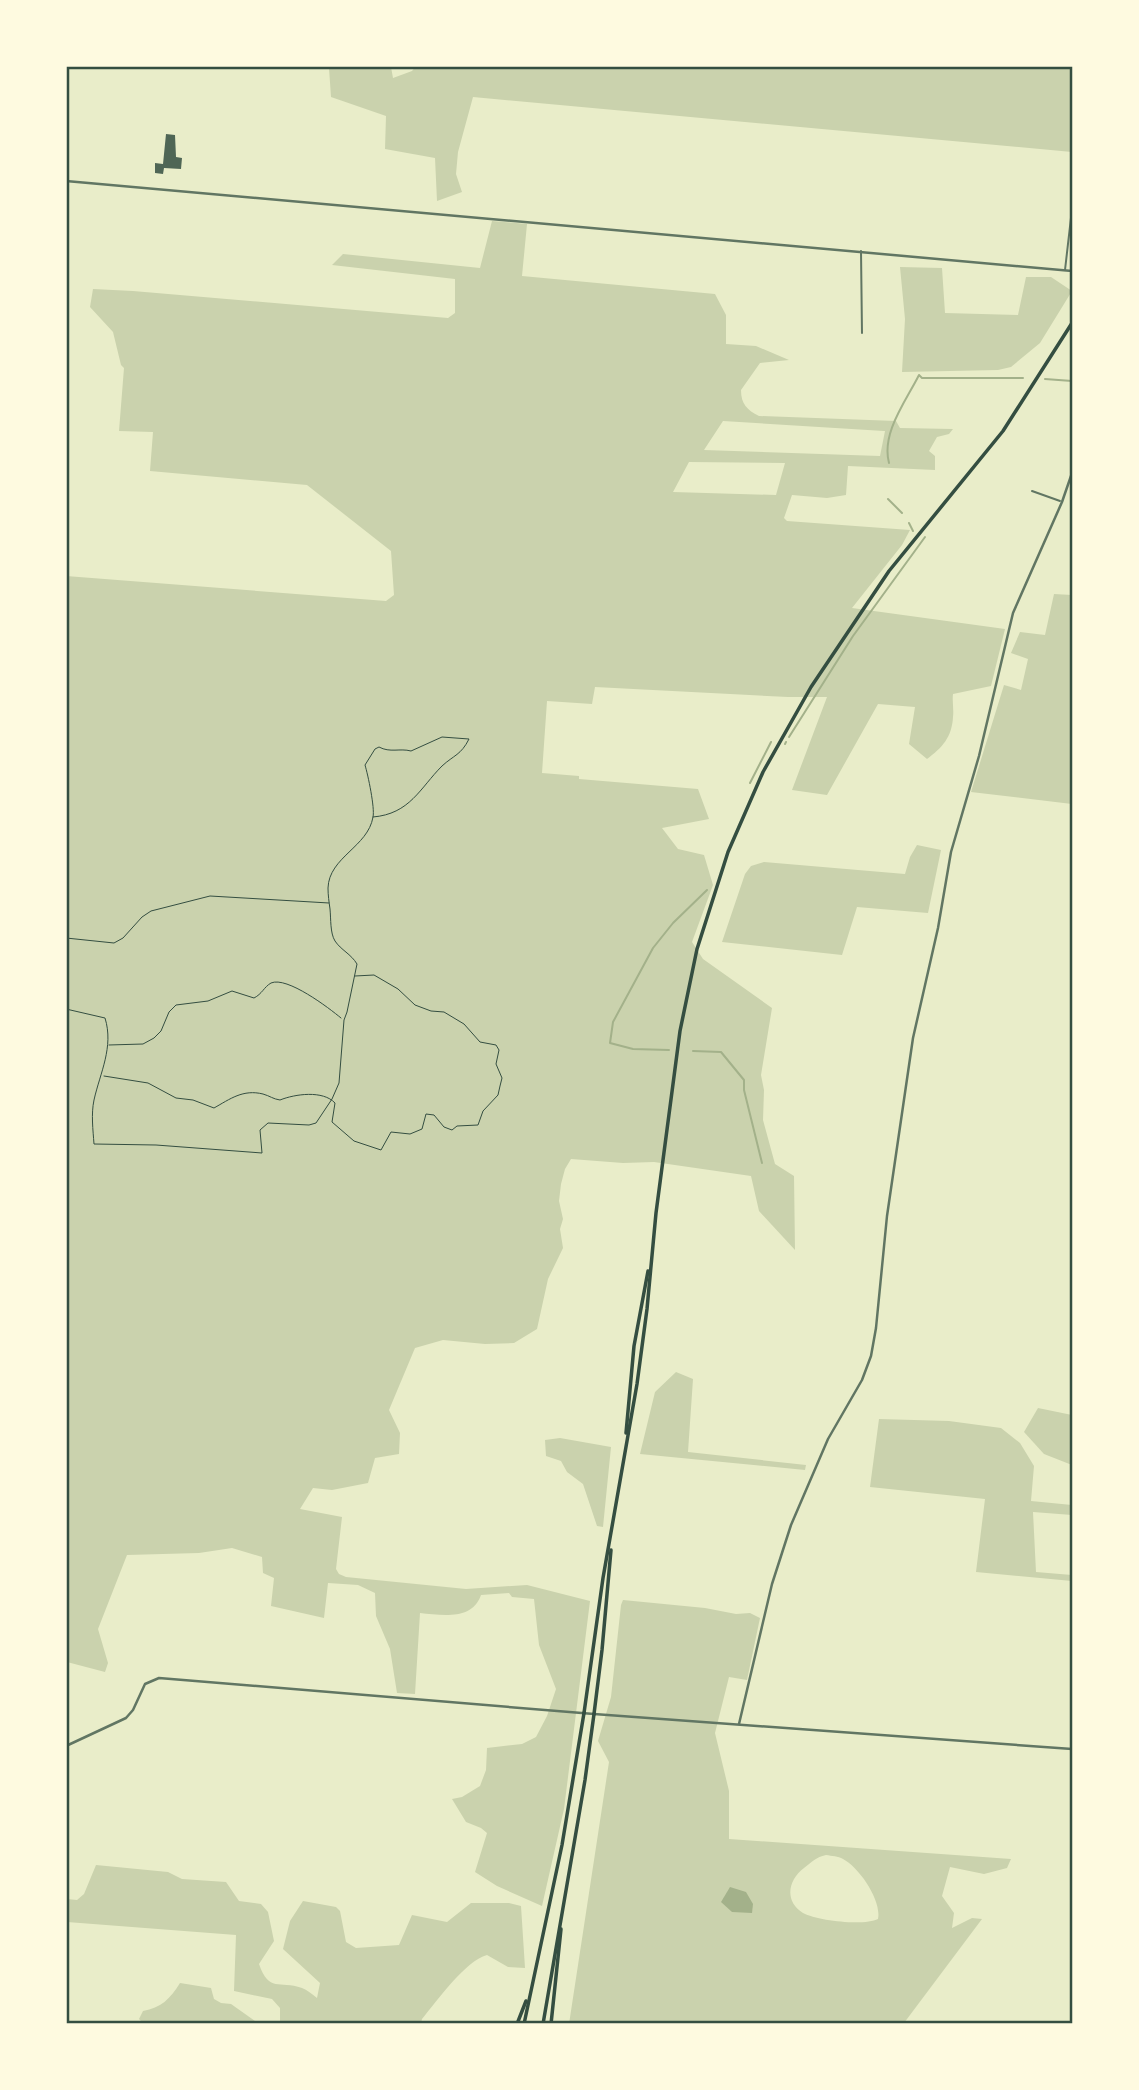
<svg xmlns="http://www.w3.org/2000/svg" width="1139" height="2090" font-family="Roboto,sans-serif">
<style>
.green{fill:#cad2ad;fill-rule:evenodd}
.water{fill:#a3b18a}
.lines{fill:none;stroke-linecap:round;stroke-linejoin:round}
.stream{stroke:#a3b18a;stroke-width:2}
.building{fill:#4f6655}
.path{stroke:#344e41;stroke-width:1}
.minor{stroke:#617663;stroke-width:2}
.tertiary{stroke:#617663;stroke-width:2.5}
.primary{stroke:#344e41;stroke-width:3.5}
.motorway{stroke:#344e41;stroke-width:3.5}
.neatline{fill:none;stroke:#344e41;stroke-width:2.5}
</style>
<rect width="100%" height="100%" fill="#e9edc9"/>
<!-- green -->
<g class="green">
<path d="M416,66L1072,67V152L473,97L458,152L456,174L462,192L437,201L435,158L385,149L386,116L331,97L329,68L323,67H391L393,78L412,71Z"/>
<path d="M492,221L527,224L522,276L715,294L726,315V344L756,346L789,360L760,363L741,390C741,404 747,410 759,416L896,421L900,428L953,429L949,434L937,437L929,451L935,456V470L848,466L846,495L827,498L792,495L784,518L787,521L910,530L902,545L852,608L1005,629L991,686L953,694C952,702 954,709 953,717C952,737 942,748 927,759L909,744L915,707L878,704L827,795L792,790L827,697H788L595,687L592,704L547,701L542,773L579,776V779L698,789L709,819L662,828L678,849L704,855L713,885L692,942L703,959L772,1008L761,1075L764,1090L763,1120L775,1164L794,1176L795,1250L759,1211L751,1176L654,1162L623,1163L571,1159L565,1169L561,1184L559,1201L563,1219L560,1229L563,1248L548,1279L537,1329L514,1343L485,1344L443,1340L415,1348L389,1410L400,1433L399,1454L375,1458L368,1483L332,1490L313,1488L300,1509L342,1517L336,1569L339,1574L346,1577L466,1589L527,1585L590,1601L564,1809L542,1906L497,1886L475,1872L487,1833L481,1828L466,1822L452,1799L462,1797L480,1786L486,1770L487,1748L522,1744L536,1737L547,1716L556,1689L539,1645L534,1599L512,1597L509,1593L481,1595C472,1621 441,1615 420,1613L415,1694L397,1693L390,1649L376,1616L375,1593L358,1585L328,1583L324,1618L271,1606L274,1578L263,1573L262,1557L232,1548L199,1553L127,1555L98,1629L108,1663L105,1672L67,1662L66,576L386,601L394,595L391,551L307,485L150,471L153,432L119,431L124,368L121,365L113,332L90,307L93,289L133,291L448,318L455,313V279L332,265L343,254L480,268ZM723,421L884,431H885L880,456L704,450ZM689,462L785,463L776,495L673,492Z"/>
<path d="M900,267L942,268L945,313L1018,315L1026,277H1051L1072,291L1040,343L1011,367L998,370L902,372L905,319Z"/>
<path d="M1054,594L1072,595V804L971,792L1004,685L1021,690L1028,659L1011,653L1020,632L1045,635Z"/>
<path d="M917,845L941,850L928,913L857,907L842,955L722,942L745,874L751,866L764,862L905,874L910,857Z"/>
<path d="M676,1372L693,1379L688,1452L806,1465L805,1470L640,1454L655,1392Z"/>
<path d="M1038,1408L1072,1415V1465L1044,1454L1024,1432Z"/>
<path d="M879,1419L949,1421L1001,1428L1020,1443L1034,1466L1031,1501L1072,1505V1515L1033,1512L1036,1572L1072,1575V1581L976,1572L985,1499L870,1487Z"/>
<path d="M560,1438L611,1447L603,1527L597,1526L583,1484L567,1472L561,1461L546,1456L545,1440Z"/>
<path d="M623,1600L705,1608L736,1614L750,1613L760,1618L747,1680L729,1677L715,1733L729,1791V1839L1011,1859L1007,1868L984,1874L950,1867L942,1896L954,1913L952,1928L972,1918L982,1919L904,2023L569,2024L609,1762L598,1741L611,1697L621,1605ZM826,1855C832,1856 838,1856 843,1859C859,1867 882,1901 878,1919C864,1926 818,1921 803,1913C784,1901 788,1880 804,1868C812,1862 816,1857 826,1855Z"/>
<path d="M96,1865L168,1872L182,1879L226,1882L239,1901L261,1904L268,1912L274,1941L259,1964C269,1993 279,1980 302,1988C307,1990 312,1994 317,1998L320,1983L283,1949L290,1921L303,1901L336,1907L340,1911L346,1942L356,1948L399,1945L412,1915L447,1922L471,1903H509L521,1906L525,1968L508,1967L487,1955C465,1961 437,2001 422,2019L421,2023H282L280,2022V2008L272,1999L234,1991L236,1935L67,1922V1899L77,1900L84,1894Z"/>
<path d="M180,1983L211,1988L214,1999L221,2003L231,2004L255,2021L144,2024L139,2019L143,2011C161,2008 170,1999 180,1983Z"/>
</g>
<!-- water -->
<path class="water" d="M730,1887L746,1892L753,1904L752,1913L732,1912L721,1902Z"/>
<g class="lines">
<!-- stream -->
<g class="stream">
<path d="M1045,379L1072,381"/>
<path d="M889,463C881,433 906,401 919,375L922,378H1023"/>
<path d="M888,499L902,513"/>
<path d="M909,523L913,531"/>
<path d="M789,737L853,636L925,537"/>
<path d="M785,744L786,742"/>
<path d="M750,783L771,742"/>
<path d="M669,1050L633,1049L610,1043L613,1022L653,948L673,923L707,890"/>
<path d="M693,1051L721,1052L744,1080V1090L762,1163"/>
</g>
</g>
<!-- building -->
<path class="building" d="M166,134L175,135L176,157L182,158L181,169L164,168L163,174L155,173V163L163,164Z"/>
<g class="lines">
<!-- path -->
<g class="path">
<path d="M66,938L114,943L123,938L142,917L151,911L210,896L329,903"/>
<path d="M66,1009L105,1018C114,1047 100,1073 94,1100C91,1114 93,1130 94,1144L156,1145L262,1153L260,1130L268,1123L309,1125L316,1123L332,1099L339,1083L344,1020L347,1012L357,964C351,954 341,950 335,941C330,933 331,919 330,909C329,902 328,895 328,888C329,857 368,847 373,817C375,808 368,775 365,765L375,749L379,747C390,753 400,748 411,751L442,737L469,739C461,755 454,755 442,766C420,788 410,814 373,817"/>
<path d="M109,1045L143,1044L154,1038L161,1031L169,1012L176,1005L208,1001L232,991L254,998C262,994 264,987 271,983C287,976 329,1008 341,1018"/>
<path d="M104,1076L148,1083L176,1098L193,1100L214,1108C230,1099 243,1089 263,1094C270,1096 273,1099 280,1100C295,1094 323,1090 335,1103L332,1122L354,1141L381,1150L391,1132L410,1134L422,1129L426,1114L434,1115L444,1127L452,1130L457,1126L478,1125L483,1111L498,1095L500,1086L502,1078L496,1064L499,1050L496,1045L480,1042L464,1024L444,1012L431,1011L415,1005L398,989L374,975L355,976"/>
</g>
<!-- minor -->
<g class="minor">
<path d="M861,251L862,333"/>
<path d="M1065,270L1072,209"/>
<path d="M1032,491L1060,501"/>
</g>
<!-- tertiary -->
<g class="tertiary">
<path d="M66,181L1072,271"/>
<path d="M739,1724L772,1584L791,1525L828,1439L862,1380L871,1356L876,1328L887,1216L913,1038L938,928L951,852L979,756L1013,613L1062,502L1072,473"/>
<path d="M66,1746L126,1718L133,1710L145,1684L159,1678L594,1714L1072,1749"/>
</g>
<!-- primary -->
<g class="primary">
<path d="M626,1433L634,1346L648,1271"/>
<path d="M584,1713L603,1578L637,1384L647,1309L656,1213L680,1031L697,949L728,852L763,772L811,687L889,571L1003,431L1072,323"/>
<path d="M594,1714L602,1650L611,1550"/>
</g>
<!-- motorway -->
<g class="motorway">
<path d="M517,2024L526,2001"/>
<path d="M524,2024L562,1845L584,1713"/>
<path d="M543,2024L585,1780L594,1714"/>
<path d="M551,2024L561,1929"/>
</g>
</g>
<!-- border -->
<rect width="1139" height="2090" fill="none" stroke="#fefae0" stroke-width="136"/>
<rect x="68" y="68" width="1003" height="1954" class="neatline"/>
</svg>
